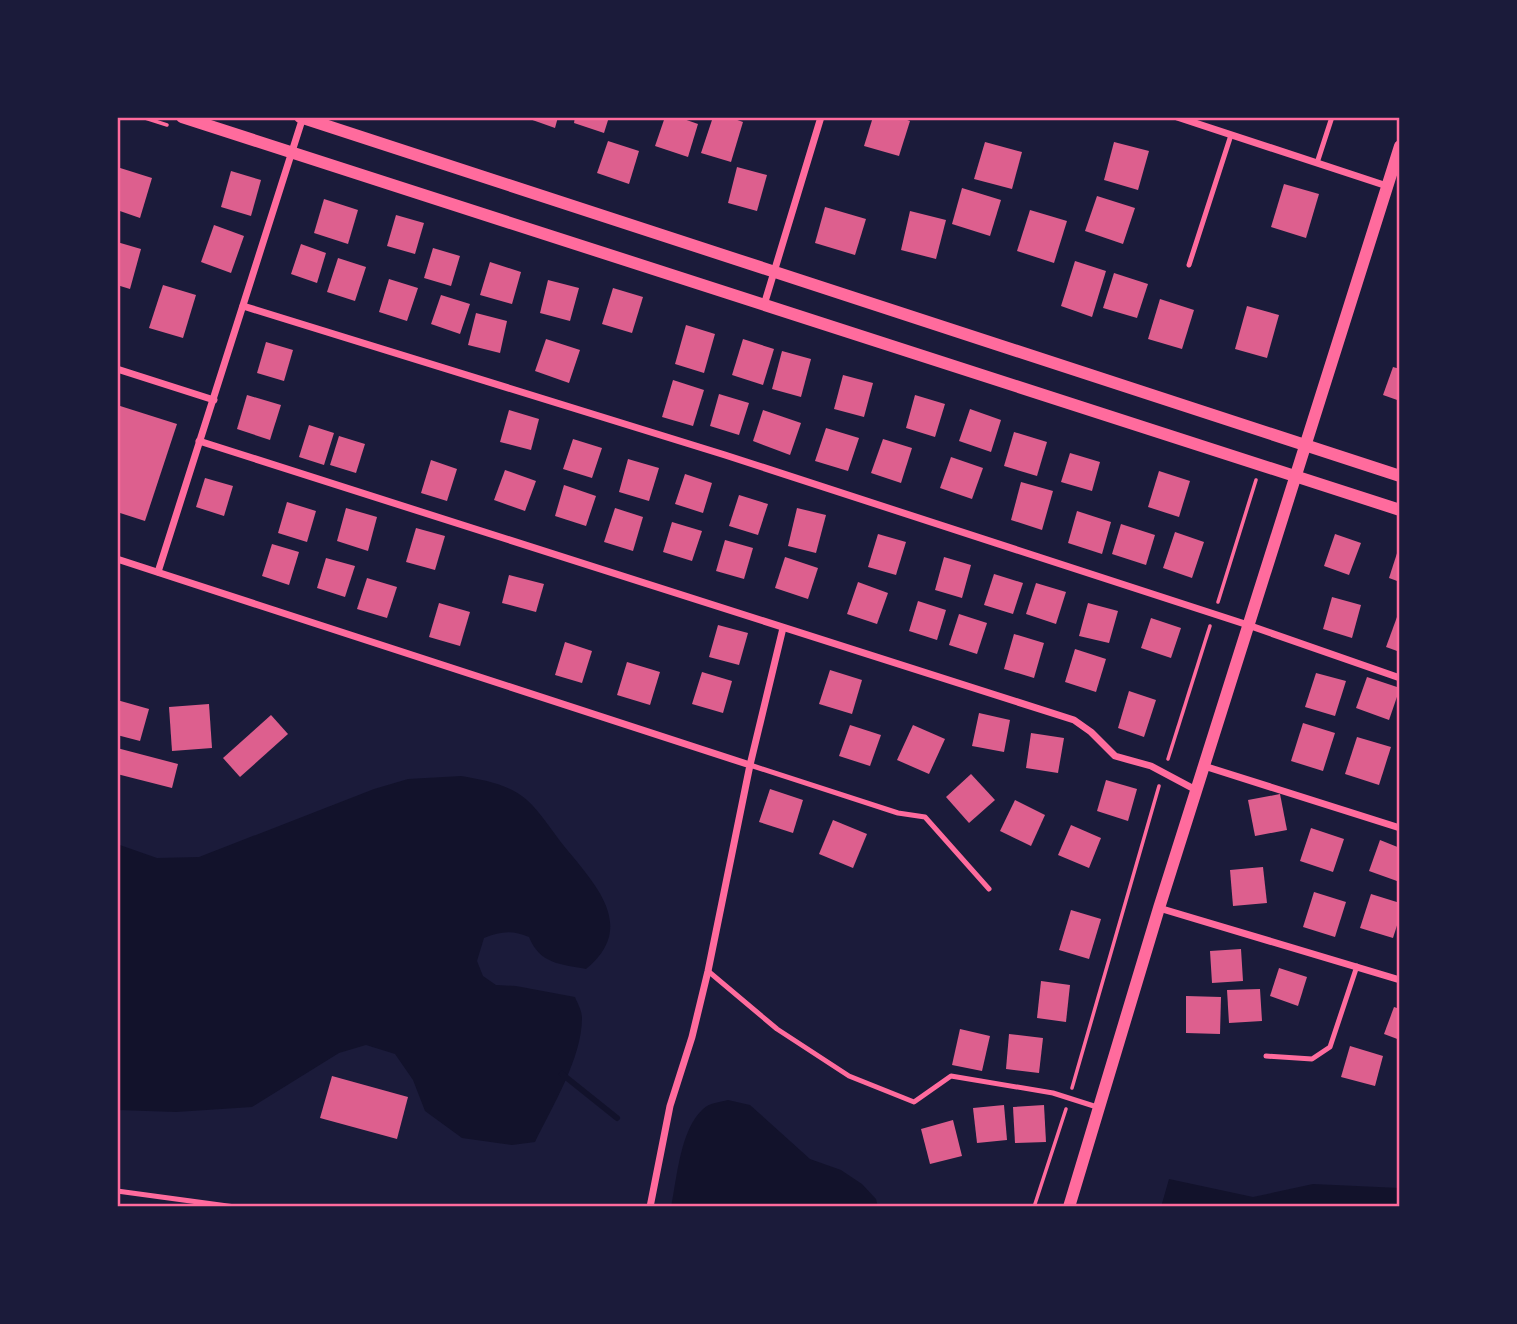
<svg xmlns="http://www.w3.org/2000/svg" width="1517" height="1324" font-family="Rubik,sans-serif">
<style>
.water{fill:#12122b}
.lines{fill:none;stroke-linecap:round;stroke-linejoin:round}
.stream{stroke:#12122b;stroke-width:6}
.building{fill:#dd5f8e}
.path{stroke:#ff6b9d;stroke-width:3.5}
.service{stroke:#ff6b9d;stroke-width:5}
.minor{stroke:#ff6b9d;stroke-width:7}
.tertiary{stroke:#ff6b9d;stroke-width:12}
.neatline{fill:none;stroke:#ff6b9d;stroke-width:2.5}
</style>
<rect width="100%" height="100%" fill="#1b1b3a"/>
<!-- water -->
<g class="water">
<path d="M461,776C484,780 509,784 527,800C541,813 552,831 564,846C595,884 638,927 586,969C560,964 540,964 529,937C513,930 501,931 484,938L477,961L483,976L496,985L516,986L575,997C578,1004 582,1011 582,1018C582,1058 552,1107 535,1142L512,1145L462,1138L425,1111L413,1080L395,1054L366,1045L339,1053L252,1107L176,1112L117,1110V844L157,858L199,857L374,789L408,779Z"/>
<path d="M728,1100L750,1105L810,1159L841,1170L862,1184L876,1199L878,1207H671C677,1178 680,1130 703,1109C709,1103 720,1102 728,1100Z"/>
<path d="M1169,1179L1253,1197L1313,1184L1400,1188V1207H1161Z"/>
</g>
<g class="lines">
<!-- stream -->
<path class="stream" d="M562,1074L617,1118"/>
</g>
<!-- building -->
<g class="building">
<path d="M524,117H558L555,128Z"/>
<path d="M575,117H609L604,133L574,123Z"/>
<path d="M665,117H678L698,124L688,157L655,146Z"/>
<path d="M713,117H729L743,122L731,162L701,153Z"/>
<path d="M873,117H899L910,121L899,156L864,146Z"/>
<path d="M608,141L639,151L629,184L597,173Z"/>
<path d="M985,142L1022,152L1012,189L974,179Z"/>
<path d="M1114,142L1149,151L1138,190L1104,180Z"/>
<path d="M117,167L152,178L140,218L117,210Z"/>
<path d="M737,167L767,175L757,211L728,203Z"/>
<path d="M231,171L261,180L251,216L221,207Z"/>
<path d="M1284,184L1319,194L1306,238L1271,227Z"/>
<path d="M962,188L1001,200L990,236L952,224Z"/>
<path d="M1097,196L1135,208L1123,244L1085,231Z"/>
<path d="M324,199L358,210L348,244L314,233Z"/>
<path d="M825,207L866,219L855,255L815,243Z"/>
<path d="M1030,210L1067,221L1054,263L1017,251Z"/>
<path d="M910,211L946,220L936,259L901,250Z"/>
<path d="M396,215L424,223L415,254L387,246Z"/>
<path d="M214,225L244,236L231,273L201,262Z"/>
<path d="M117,242L141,249L130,289L117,285Z"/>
<path d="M301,244L326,253L317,283L291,274Z"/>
<path d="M433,248L460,256L451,286L424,278Z"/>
<path d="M338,258L366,267L355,301L327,292Z"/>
<path d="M1075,261L1106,271L1092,317L1061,306Z"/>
<path d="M490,262L521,272L512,304L480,295Z"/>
<path d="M1114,273L1148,284L1137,318L1103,308Z"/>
<path d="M389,279L418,288L407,321L379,312Z"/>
<path d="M548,280L579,288L570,321L540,313Z"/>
<path d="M163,285L196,295L183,338L149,328Z"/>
<path d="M613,288L643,297L632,333L602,324Z"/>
<path d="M441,295L470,304L460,334L431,324Z"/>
<path d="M1160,299L1194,310L1182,349L1148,339Z"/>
<path d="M1247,306L1279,315L1267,358L1235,349Z"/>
<path d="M476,313L507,321L500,353L468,345Z"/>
<path d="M686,325L715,334L704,373L675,364Z"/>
<path d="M546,339L580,350L569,383L535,371Z"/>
<path d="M743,339L774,349L763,385L732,375Z"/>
<path d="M266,342L293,350L284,381L257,373Z"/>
<path d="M782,351L811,359L801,397L772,389Z"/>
<path d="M1393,367L1400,369V401L1383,395Z"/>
<path d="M843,375L873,383L864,417L834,409Z"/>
<path d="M673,380L704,390L693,426L662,417Z"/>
<path d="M719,394L749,403L739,435L710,426Z"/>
<path d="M247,395L281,405L270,440L237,429Z"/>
<path d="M915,395L945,404L935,437L906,428Z"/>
<path d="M117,405L177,424L145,521L117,512Z"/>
<path d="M970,409L1001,420L991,452L959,441Z"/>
<path d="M509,410L539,419L531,450L500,442Z"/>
<path d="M763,410L801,423L790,455L753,441Z"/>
<path d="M309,425L334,433L324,465L299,457Z"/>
<path d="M826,428L859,438L848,471L815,461Z"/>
<path d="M1014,432L1047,442L1037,476L1004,466Z"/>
<path d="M339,436L365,444L356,473L330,465Z"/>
<path d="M573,439L602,448L592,478L563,469Z"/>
<path d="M883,439L912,448L901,483L871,473Z"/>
<path d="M1070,453L1100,462L1092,491L1061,482Z"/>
<path d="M951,457L983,468L972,499L940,488Z"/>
<path d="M628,459L659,468L649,501L619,492Z"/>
<path d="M431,460L457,469L447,501L421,493Z"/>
<path d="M505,470L536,481L525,511L494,500Z"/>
<path d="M1159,471L1190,481L1179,517L1148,507Z"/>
<path d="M685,474L712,483L703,513L675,504Z"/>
<path d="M205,478L233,486L224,516L196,507Z"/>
<path d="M1021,482L1053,491L1042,530L1011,520Z"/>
<path d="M564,485L596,496L586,526L555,516Z"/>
<path d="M739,495L768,504L758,535L729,526Z"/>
<path d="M287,502L316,511L307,542L278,533Z"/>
<path d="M346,508L377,517L368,551L337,541Z"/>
<path d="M615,508L643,517L633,551L604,542Z"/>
<path d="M797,508L826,515L816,553L788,546Z"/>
<path d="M1077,511L1111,522L1102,554L1068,543Z"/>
<path d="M672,522L702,531L692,561L663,552Z"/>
<path d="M1121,524L1155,535L1146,565L1112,554Z"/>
<path d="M416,528L445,536L435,570L406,562Z"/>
<path d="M1175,532L1204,542L1192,578L1163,568Z"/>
<path d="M878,534L906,542L896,575L868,567Z"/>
<path d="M1335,534L1361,543L1349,575L1324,566Z"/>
<path d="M725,540L753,548L744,579L716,571Z"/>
<path d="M272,544L299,552L289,585L262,576Z"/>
<path d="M1400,544V582L1389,578Z"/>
<path d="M785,557L818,568L808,599L775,588Z"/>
<path d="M944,557L971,565L962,598L935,590Z"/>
<path d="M326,558L355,566L345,597L317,588Z"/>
<path d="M994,574L1023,583L1013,614L984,605Z"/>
<path d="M509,575L544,584L536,612L502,603Z"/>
<path d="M367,578L397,587L387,618L357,609Z"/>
<path d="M858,582L888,593L877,624L847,614Z"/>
<path d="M1036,583L1066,592L1056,624L1026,614Z"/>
<path d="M1332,597L1361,605L1352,638L1323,629Z"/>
<path d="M918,601L946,610L937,640L909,631Z"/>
<path d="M439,603L470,612L460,646L429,637Z"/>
<path d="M1088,603L1118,611L1109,643L1079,636Z"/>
<path d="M959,614L987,623L977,654L949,645Z"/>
<path d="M1397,617H1400V652L1386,647Z"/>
<path d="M1151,618L1181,628L1171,658L1141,648Z"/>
<path d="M718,625L748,633L739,665L709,657Z"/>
<path d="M1014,634L1044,643L1034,678L1004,669Z"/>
<path d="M565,642L592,651L582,683L555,675Z"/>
<path d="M1075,649L1106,659L1096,692L1065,682Z"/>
<path d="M627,662L660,672L650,705L617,695Z"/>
<path d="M830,670L862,680L852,714L819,704Z"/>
<path d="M702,672L732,681L723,713L692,704Z"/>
<path d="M1316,673L1346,681L1335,716L1305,707Z"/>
<path d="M1367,677L1400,688L1389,720L1356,708Z"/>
<path d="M1129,691L1156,700L1144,737L1118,728Z"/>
<path d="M117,700L149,709L140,741L117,735Z"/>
<path d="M209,704L212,748L172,751L169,707Z"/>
<path d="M979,713L1010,720L1004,752L972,746Z"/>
<path d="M271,715L288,734L240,777L223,758Z"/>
<path d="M1303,723L1335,733L1323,771L1291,761Z"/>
<path d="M850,725L881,735L870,766L839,756Z"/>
<path d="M913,725L945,739L929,774L897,760Z"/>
<path d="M1031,733L1064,738L1058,773L1026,768Z"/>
<path d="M1357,737L1391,747L1379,785L1345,774Z"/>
<path d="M117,748L178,764L172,788L117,774Z"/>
<path d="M971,774L995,800L969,823L946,797Z"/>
<path d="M1106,780L1137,789L1128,821L1097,811Z"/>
<path d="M770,789L803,800L793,833L759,822Z"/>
<path d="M1280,794L1287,830L1255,836L1248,800Z"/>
<path d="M1015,800L1045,815L1031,846L1000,831Z"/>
<path d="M833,820L867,834L853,868L819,854Z"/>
<path d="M1071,825L1101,838L1089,868L1058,855Z"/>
<path d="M1311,828L1344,839L1333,872L1300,861Z"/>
<path d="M1380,840L1400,848V873L1397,881L1369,871Z"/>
<path d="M1263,867L1267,903L1233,906L1230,870Z"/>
<path d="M1314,892L1346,902L1335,937L1303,927Z"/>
<path d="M1371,894L1400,903V916L1393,938L1360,928Z"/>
<path d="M1071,910L1101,919L1089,959L1059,950Z"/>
<path d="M1241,949L1243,981L1212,983L1210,951Z"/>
<path d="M1279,968L1307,977L1298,1006L1270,996Z"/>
<path d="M1041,981L1070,985L1066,1022L1037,1018Z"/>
<path d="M1260,989L1262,1021L1229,1023L1227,990Z"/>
<path d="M1186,996L1221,997L1220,1034L1186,1033Z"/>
<path d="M1394,1007L1400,1009V1040L1384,1034Z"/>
<path d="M960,1029L990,1036L982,1071L952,1065Z"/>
<path d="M1009,1034L1043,1038L1039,1073L1006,1069Z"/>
<path d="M1350,1046L1383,1056L1375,1086L1341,1077Z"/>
<path d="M332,1076L408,1097L397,1139L320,1118Z"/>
<path d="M1004,1105L1007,1140L977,1143L973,1108Z"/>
<path d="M1044,1105L1046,1142L1015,1143L1013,1107Z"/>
<path d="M953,1120L962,1156L930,1164L921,1129Z"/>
</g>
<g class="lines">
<!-- path -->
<g class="path">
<path d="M142,117L167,125"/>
<path d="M1218,602L1256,480"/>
<path d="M1168,759L1210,626"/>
<path d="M1072,1088L1159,786"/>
<path d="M1034,1207L1066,1109"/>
</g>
<!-- service -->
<g class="service">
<path d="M1317,163L1332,117"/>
<path d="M1189,265L1231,135"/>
<path d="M750,765L898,813L925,817L989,889"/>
<path d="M708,971L777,1029L849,1076L914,1102L951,1076L1053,1093L1097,1107"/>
<path d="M1266,1056L1312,1059L1330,1047L1357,966"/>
<path d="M117,1191L235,1207"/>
</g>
<!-- minor -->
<g class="minor">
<path d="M1177,117L1387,186"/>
<path d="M764,305L821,117"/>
<path d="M243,306L725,455L1248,625L1400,678"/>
<path d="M117,369L214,400"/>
<path d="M199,441L1074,720L1091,732L1115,756L1151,766L1196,790"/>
<path d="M117,559L750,765L708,971L692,1037L670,1106L650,1207"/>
<path d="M158,572L303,117"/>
<path d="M750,765L783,628"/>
<path d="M1204,766L1400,828"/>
<path d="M1159,908L1400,980"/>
</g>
<!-- tertiary -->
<g class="tertiary">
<path d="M182,117L1400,510"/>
<path d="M300,117L1400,476"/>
<path d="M1069,1207L1159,908L1400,146"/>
</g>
</g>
<!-- border -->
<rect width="1517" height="1324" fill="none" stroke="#1b1b3a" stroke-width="238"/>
<rect x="119" y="119" width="1279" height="1086" class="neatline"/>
</svg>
